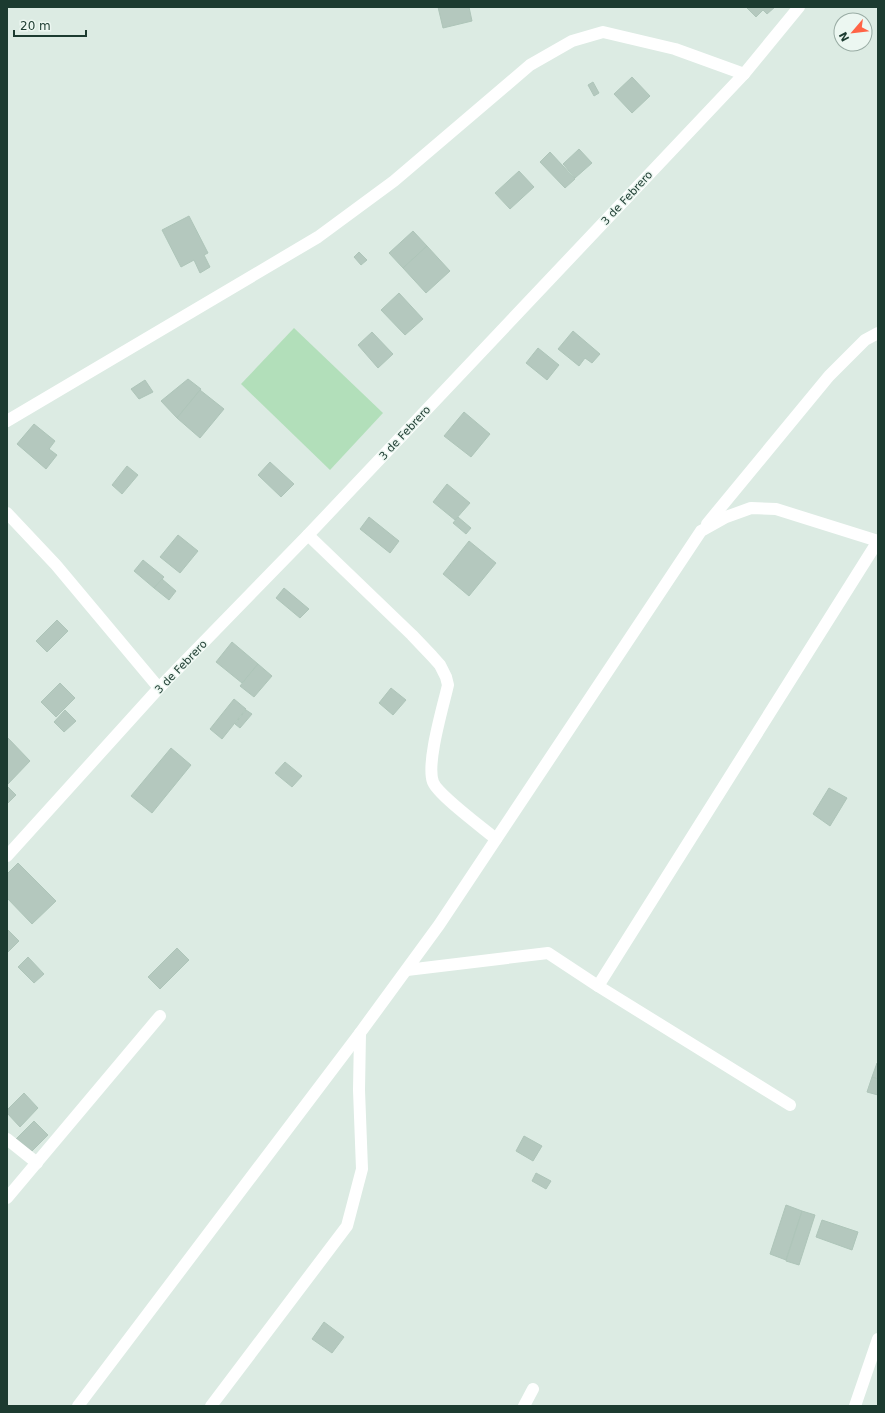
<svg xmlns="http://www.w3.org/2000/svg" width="885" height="1413" font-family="'DejaVu Sans',sans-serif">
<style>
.green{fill:#b2dfba}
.building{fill:#b4c8be;stroke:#aec5b9}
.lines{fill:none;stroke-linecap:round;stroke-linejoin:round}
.minor{stroke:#fff;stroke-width:12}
.labels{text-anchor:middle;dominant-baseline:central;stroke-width:3;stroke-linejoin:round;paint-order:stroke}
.street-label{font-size:11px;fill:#1c3b30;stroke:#ecf7f1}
</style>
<rect width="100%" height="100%" fill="#dcebe3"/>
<!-- green -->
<path class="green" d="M294,328L383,413L330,470L241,384Z"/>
<!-- building -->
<g class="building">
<path d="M438,7H469L472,21L443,28Z"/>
<path d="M746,7H775L767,14L763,10L756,17Z"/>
<path d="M632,77L650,96L632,113L614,94Z"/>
<path d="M593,82L599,93L594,96L588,85Z"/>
<path d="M579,149L592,163L575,178L563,164Z"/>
<path d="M550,152L575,179L565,188L540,162Z"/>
<path d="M519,171L534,187L510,209L495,193Z"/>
<path d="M189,216L208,253L204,255L210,267L200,273L194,260L181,267L162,230Z"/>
<path d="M413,231L427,246L403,268L389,253Z"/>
<path d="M427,246L450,271L426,293L403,268Z"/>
<path d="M359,252L367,260L361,265L354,257Z"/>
<path d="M399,293L423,319L405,335L381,310Z"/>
<path d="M573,331L600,354L592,363L585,358L579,366L558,349Z"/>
<path d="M372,332L393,354L378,368L358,345Z"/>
<path d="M538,348L559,365L547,380L526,363Z"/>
<path d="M188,379L201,389L177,418L161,401Z"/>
<path d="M145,380L153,392L139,399L131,389Z"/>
<path d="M200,390L224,409L200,438L177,418Z"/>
<path d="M464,412L490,434L471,457L444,436Z"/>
<path d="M34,424L55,441L49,449L57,455L46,469L17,444Z"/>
<path d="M270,462L294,484L281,497L258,475Z"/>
<path d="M127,466L138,475L122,494L112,485Z"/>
<path d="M447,484L470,503L455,520L433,502Z"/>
<path d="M369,517L399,541L390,553L360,529Z"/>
<path d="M458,517L471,528L466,534L453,523Z"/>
<path d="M178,535L198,551L180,573L160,557Z"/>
<path d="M469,541L496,563L469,596L443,574Z"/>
<path d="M143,560L164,577L154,588L134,571Z"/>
<path d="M162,579L176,591L169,600L154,588Z"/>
<path d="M284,588L309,609L300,618L276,598Z"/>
<path d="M57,620L68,631L47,652L36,641Z"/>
<path d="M232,642L258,664L242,683L216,662Z"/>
<path d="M258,664L272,676L254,697L240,686Z"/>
<path d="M60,683L75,698L56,717L41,702Z"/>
<path d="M391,688L406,700L393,715L379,703Z"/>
<path d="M234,699L246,709L222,739L210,729Z"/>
<path d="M65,710L76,721L64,732L54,722Z"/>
<path d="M246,710L252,714L240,728L235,724Z"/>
<path d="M7,737L30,761L7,785Z"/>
<path d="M171,748L191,765L152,813L131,796Z"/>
<path d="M285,762L302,776L292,787L275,773Z"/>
<path d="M7,786L16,795L7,804Z"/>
<path d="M829,788L847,798L830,826L813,814Z"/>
<path d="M18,863L56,901L32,924L7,898V874Z"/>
<path d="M7,929L19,941L7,953Z"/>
<path d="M177,948L189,960L160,989L148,977Z"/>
<path d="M28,957L44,974L34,983L18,967Z"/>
<path d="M877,1063H878V1079L872,1077Z"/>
<path d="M872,1077L878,1079V1095L867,1092Z"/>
<path d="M24,1093L38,1108L20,1127L7,1113V1110Z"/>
<path d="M34,1121L48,1135L29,1154L15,1140Z"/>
<path d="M524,1136L542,1146L533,1161L516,1151Z"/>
<path d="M536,1173L551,1181L546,1189L532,1181Z"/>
<path d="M786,1205L802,1211L786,1260L770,1254Z"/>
<path d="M802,1211L815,1215L799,1265L786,1261Z"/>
<path d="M822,1220L858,1232L852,1250L816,1237Z"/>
<path d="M324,1322L344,1337L332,1353L312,1339Z"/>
</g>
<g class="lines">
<!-- minor -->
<g class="minor">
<path d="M7,421L318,237L394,181L530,65L572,41L603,32L675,49L744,74"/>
<path d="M7,513L56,565L159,688"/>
<path d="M707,524L829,376L865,340L878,333"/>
<path d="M308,535L412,635L432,656L440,665L446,677L448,685C443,707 426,763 433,782C438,795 483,828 496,839"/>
<path d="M7,856L159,688L308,535L744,74L799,7"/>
<path d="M407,970L548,953L598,986L790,1105"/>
<path d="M598,986L878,541"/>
<path d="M7,1139L37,1163"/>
<path d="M7,1198L160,1016"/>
<path d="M78,1406L360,1033L439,925L701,531L726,517L751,508L776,509L878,541"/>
<path d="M211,1406L347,1226L362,1169L359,1090L360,1033"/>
<path d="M524,1406L533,1389"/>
<path d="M855,1406L878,1339"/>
</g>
</g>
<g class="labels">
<!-- street labels -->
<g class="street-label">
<text transform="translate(627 198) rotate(-47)">3 de Febrero</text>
<text transform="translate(405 433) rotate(-47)">3 de Febrero</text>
<text transform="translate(181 667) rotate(-46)">3 de Febrero</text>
</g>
</g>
<!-- border -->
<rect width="885" height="1413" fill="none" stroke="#1c3b30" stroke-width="16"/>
<!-- north arrow -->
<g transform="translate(853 32) rotate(242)"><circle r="19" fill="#ecf7f1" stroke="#99aca4"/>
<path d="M0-3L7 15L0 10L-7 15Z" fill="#ff6446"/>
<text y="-6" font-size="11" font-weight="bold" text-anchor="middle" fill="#1c3b30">N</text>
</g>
<!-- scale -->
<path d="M14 30v6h72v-6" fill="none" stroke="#1c3b30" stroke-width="2"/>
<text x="20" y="30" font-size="12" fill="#1c3b30" stroke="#ecf7f1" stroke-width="3" paint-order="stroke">20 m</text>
</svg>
